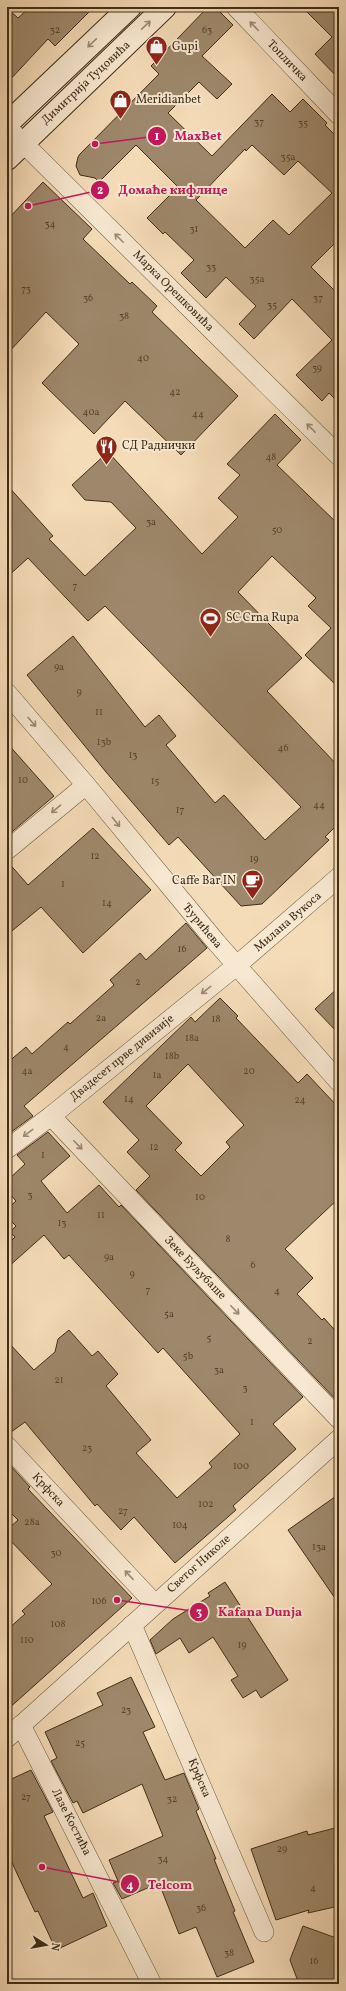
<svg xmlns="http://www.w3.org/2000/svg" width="346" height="1991" font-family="Vollkorn,serif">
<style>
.building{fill:#9e886b;stroke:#402e17;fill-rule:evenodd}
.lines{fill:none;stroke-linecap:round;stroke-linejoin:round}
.street-casing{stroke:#6d5a3f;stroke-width:20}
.secondary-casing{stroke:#402e17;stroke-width:24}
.street{stroke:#f8e8d1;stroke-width:19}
.secondary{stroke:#f8e8d1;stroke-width:22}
.oneway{stroke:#9c8b74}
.labels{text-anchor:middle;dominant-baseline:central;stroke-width:4;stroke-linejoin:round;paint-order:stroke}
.number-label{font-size:10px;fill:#58442c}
.poi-label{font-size:12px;fill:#402e17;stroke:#f8e8d1;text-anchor:start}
.street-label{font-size:12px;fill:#402e17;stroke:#f8e8d1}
.leader{fill:none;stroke:#c2185b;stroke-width:1.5}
.callout-dot{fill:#c2185b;stroke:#f8e8d1;stroke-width:1.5}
.mark-label{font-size:12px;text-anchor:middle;font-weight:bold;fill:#fff}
.callout-label{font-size:13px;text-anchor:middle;font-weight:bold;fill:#c2185b;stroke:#f8e8d1;stroke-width:4;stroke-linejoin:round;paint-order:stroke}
</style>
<rect width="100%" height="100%" fill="#f5dcb8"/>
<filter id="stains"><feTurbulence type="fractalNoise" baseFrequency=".005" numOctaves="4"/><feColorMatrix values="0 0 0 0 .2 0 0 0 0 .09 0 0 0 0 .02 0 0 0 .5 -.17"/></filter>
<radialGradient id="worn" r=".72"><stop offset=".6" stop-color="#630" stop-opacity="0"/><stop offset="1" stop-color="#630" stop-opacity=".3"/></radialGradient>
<!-- building -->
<g class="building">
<path d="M30,7H94L55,46L48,39L7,83V8L18,18Z"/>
<path d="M208,7H215L233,25L202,56L232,84L217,99L199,82L168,113L212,156L272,94L290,112L303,99L327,123L325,125L339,139V239L311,267L339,295V403L329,393L322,401L296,375L332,340L292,299L254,339L239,324L256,306L226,277L206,298L181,273L194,260L165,232L163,234L147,218L178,187L136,145L99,182L95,178L80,175L76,166L78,157L80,154L159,74L151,66ZM252,145L284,175L298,161L332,193L289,235L273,220L245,248L196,200L245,149L246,151Z"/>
<path d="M302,7H339V79L315,54L332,37Z"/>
<path d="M43,182L92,229L83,239L130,284L132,282L157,306L152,312L238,396L181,455L125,401L94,434L42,383L79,344L46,312L7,354V220Z"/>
<path d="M275,414L301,440L277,465L339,525V688L305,655L331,628L308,606L316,598L272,556L238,592L302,658L267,691L339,767V823L325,837L329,840L262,904L241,906L178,837L169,845L106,772L27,675L73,636L145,727L159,715L176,736L166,745L215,803L224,795L265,840L301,807L105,606L88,621L28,558L7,577V485L53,536L49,539L85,576L136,528L111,502L85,500L72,485L108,452L202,554L238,517L218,498L240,475L227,464Z"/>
<path d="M7,743L54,796L7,836Z"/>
<path d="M93,828L151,890L83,953L41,907L7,935V861L28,885Z"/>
<path d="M186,923L207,948L24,1106L33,1116L7,1135V1063L26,1047L32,1054L68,1022L70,1024L114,985L110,980L140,953L146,960Z"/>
<path d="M339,987V1034L315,1009Z"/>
<path d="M220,998L238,1016L236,1018L298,1083L307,1074L339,1108V1198L285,1249L313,1278L297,1294L322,1320L324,1318L339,1335V1403L136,1190L150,1176L127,1152L139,1140L103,1102L191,1017L195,1022ZM188,1064L244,1125L226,1142L230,1147L201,1176L175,1150L182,1143L146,1106Z"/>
<path d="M48,1132L70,1156L41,1181L67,1213L99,1185L119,1207L121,1205L303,1397L273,1424L296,1449L233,1506L236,1510L175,1563L134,1517L121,1530L97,1504L95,1506L25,1422L7,1435V1341L34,1370L55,1352L58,1339L69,1330L92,1356L98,1351L118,1374L106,1386L151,1440L136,1453L177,1498L212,1467L209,1463L240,1434L163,1348L158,1353L69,1255L64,1259L44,1235L7,1268V1245L15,1237L10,1232L16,1226L7,1217V1209L16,1201L7,1191V1181L25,1164L17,1155Z"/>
<path d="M7,1462L30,1487L28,1489L132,1598L7,1710V1630L25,1614L22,1611L52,1584L7,1537V1530L18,1520L7,1509Z"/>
<path d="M339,1494V1604L288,1530Z"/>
<path d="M225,1582L288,1680L261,1698L256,1690L243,1698L231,1680L238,1676L213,1637L189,1653L180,1638L156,1654L150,1640L173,1619L210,1596L208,1593Z"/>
<path d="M131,1677L155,1727L143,1732L165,1780L184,1773L199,1809L196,1811L216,1859H214L235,1911L233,1912L254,1962L217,1977L196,1927L179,1934L159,1883L122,1899L113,1883L118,1881L109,1860L163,1836L142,1784L83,1813L77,1801L73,1803L51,1761L57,1758L45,1732L103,1705L97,1693Z"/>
<path d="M31,1770L53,1812L44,1816L83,1898L93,1893L107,1926L56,1950L38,1911L35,1912L7,1852V1781Z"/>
<path d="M339,1827V1906L308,1913L309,1910L276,1920L251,1849L307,1831L308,1835Z"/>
<path d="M303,1926L339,1939V1984H299L290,1960Z"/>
</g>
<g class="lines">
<defs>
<g id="street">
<path d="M236,7L339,115"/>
<path d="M7,127L339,456"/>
<path d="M7,693L86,785L216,942L339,1082"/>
<path d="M7,850L86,785"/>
<path d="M51,1116L339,1419"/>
<path d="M7,1149L51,1116L236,966L339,877"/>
<path d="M7,1446L155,1604"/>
<path d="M132,1625L264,1932"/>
<path d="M21,1725L152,1984"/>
<path d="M7,1738L339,1439"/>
</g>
<g id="secondary">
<path d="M7,124L130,7"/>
<path d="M7,159L165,7"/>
</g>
</defs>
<!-- street casing -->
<use href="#street" class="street-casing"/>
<!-- secondary casing -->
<use href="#secondary" class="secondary-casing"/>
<!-- street -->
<use href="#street" class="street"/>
<!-- secondary -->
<use href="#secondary" class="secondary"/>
</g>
<!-- one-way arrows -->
<defs><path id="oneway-shaft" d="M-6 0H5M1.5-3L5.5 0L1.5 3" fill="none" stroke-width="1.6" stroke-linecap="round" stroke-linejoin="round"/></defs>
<g class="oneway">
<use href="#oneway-shaft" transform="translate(146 25) rotate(-43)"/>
<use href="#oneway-shaft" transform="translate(254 26) rotate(-134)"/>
<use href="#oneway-shaft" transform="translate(92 43) rotate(136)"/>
<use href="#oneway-shaft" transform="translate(119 238) rotate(-135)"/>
<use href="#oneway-shaft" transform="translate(311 428) rotate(-135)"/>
<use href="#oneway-shaft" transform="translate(32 722) rotate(49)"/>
<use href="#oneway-shaft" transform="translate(56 809) rotate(140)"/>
<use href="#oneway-shaft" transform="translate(116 822) rotate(51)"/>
<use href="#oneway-shaft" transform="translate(206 990) rotate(142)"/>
<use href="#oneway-shaft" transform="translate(28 1133) rotate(143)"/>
<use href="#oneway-shaft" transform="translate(78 1145) rotate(46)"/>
<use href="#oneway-shaft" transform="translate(235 1310) rotate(46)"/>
<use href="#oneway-shaft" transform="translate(129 1575) rotate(-133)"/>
</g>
<!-- icons -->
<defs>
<symbol id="shop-pin" viewBox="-11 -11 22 30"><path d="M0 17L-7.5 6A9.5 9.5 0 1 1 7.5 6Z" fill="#8f2418" stroke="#f8e8d1"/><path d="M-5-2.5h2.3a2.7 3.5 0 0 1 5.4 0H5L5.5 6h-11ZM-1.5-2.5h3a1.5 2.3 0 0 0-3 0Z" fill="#fff"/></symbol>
<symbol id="restaurant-pin" viewBox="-11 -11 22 30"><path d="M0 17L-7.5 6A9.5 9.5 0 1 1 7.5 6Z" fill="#8f2418" stroke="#f8e8d1"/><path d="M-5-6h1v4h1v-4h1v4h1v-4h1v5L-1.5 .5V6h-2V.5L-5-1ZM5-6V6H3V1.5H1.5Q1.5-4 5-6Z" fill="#fff"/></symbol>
<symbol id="stadium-pin" viewBox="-11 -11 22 30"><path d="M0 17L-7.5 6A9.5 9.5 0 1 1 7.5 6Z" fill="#8f2418" stroke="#f8e8d1"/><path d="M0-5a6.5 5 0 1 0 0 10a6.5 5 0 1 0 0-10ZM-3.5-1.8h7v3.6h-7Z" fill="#fff"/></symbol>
<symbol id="cafe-pin" viewBox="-11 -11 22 30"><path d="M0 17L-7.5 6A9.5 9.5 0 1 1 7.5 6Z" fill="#8f2418" stroke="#f8e8d1"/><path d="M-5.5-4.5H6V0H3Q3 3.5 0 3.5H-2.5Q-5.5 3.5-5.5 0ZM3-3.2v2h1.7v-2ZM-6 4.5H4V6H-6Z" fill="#fff"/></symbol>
</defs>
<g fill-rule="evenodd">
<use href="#shop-pin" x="144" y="34" width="25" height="34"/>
<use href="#shop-pin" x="108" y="88" width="25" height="34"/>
<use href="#restaurant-pin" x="94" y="434" width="25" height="34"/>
<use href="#stadium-pin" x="198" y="606" width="25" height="34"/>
<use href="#cafe-pin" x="240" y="868" width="25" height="34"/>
</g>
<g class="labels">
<!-- number labels -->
<g class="number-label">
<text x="55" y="30">32</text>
<text x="207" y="30">63</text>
<text x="259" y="122">37</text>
<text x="303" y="123">35</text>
<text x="288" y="157">35a</text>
<text x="50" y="224">34</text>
<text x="194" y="229">31</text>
<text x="211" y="267">33</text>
<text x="257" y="279">35a</text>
<text x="26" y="289">73</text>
<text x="88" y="298">36</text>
<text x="318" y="298">37</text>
<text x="272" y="305">35</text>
<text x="124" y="316">38</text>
<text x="143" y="358">40</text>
<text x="317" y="368">39</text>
<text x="175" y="392">42</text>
<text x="91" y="412">40a</text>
<text x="198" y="414">44</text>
<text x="271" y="457">48</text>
<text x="151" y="522">3a</text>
<text x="277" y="530">50</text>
<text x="75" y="586">7</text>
<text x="59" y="667">9a</text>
<text x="79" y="692">9</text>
<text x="99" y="712">11</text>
<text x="104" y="742">13b</text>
<text x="283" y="748">46</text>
<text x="133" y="755">13</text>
<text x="23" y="780">10</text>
<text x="155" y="781">15</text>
<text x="319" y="805">44</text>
<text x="180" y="810">17</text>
<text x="95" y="856">12</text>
<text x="254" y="859">19</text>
<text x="63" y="884">1</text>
<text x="107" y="903">14</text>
<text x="182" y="949">16</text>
<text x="138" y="982">2</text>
<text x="101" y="1018">2a</text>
<text x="216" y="1019">18</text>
<text x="192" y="1038">18a</text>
<text x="66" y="1047">4</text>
<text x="172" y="1056">18b</text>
<text x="27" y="1071">4a</text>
<text x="249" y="1071">20</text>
<text x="157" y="1075">1a</text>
<text x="129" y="1099">14</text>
<text x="300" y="1100">24</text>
<text x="154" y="1147">12</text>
<text x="43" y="1155">1</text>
<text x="30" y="1195">3</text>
<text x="200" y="1197">10</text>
<text x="101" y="1215">11</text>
<text x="62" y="1223">13</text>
<text x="228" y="1239">8</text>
<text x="109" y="1257">9a</text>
<text x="253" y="1265">6</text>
<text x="132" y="1274">9</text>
<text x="148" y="1290">7</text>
<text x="277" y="1291">4</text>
<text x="169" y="1314">5a</text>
<text x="209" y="1338">5</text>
<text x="310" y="1341">2</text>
<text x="188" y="1356">5b</text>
<text x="219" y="1370">3a</text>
<text x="59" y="1380">21</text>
<text x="245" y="1388">3</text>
<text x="252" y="1422">1</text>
<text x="87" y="1448">23</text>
<text x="241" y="1466">100</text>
<text x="206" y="1504">102</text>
<text x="123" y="1511">27</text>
<text x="32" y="1522">28a</text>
<text x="180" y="1525">104</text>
<text x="319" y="1547">13a</text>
<text x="56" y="1553">30</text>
<text x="99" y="1601">106</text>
<text x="58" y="1624">108</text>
<text x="27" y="1640">110</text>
<text x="242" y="1645">19</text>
<text x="126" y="1710">23</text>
<text x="80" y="1743">25</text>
<text x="26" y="1797">27</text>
<text x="172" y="1799">32</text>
<text x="282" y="1849">29</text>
<text x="163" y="1859">34</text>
<text x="313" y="1888">4</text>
<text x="201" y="1908">36</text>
<text x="229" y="1953">38</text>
<text x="314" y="1961">16</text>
</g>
<!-- poi labels -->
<g class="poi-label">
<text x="172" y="47">Gupi</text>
<text x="136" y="100">Meridianbet</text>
<text x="122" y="446">СД Раднички</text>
<text x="226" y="618">SC Crna Rupa</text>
<text x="236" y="881" text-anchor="end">Caffe Bar IN</text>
</g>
<!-- street labels -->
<g class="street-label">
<text transform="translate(287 61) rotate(46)">Топличка</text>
<text transform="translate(86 83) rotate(-43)">Димитрија Туцовића</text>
<text transform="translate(173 291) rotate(45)">Марка Орешковића</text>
<text transform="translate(288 922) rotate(-41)">Милана Вукоса</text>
<text transform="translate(202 926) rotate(50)">Ђурићева</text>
<text transform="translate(122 1058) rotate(-39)">Двадесет прве дивизије</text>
<text transform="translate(195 1268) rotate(46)">Зеке Буљубаше</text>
<text transform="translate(48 1490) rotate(47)">Крфска</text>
<text transform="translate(199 1564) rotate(-42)">Светог Николе</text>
<text transform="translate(199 1778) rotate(67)">Крфска</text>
<text transform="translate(71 1822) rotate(63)">Лазе Костића</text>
</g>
</g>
<!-- callouts -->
<path class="leader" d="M95 144L157 136M28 206L100 190M117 1600L199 1612M42 1867L130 1884"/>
<g class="callout-dot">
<circle cx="95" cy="144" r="4"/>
<circle cx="28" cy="206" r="4"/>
<circle cx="117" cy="1600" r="4"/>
<circle cx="42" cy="1867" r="4"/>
<circle cx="157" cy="136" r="10"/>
<circle cx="100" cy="190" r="10"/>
<circle cx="199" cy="1612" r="10"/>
<circle cx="130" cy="1884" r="10"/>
</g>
<g class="mark-label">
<text x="157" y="140">1</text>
<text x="100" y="194">2</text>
<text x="199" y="1616">3</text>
<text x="130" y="1889">4</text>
</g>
<g class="callout-label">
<text x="198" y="140">MaxBet</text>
<text x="173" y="194">Домаће кифлице</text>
<text x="260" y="1616">Kafana Dunja</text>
<text x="170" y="1889">Telcom</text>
</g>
<!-- margin -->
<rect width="346" height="1991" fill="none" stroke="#f5dcb8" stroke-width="24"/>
<rect x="8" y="8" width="330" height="1975" fill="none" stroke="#402e17" stroke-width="2"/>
<rect x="12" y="12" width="322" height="1967" fill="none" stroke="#402e17"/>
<!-- north arrow -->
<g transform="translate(46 1945) rotate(101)" stroke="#f8e8d1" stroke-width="3" paint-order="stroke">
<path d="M0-3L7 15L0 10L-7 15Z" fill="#402e17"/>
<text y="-6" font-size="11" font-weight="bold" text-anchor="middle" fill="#402e17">N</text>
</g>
<rect width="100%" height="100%" filter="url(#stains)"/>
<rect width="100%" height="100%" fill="url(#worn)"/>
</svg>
